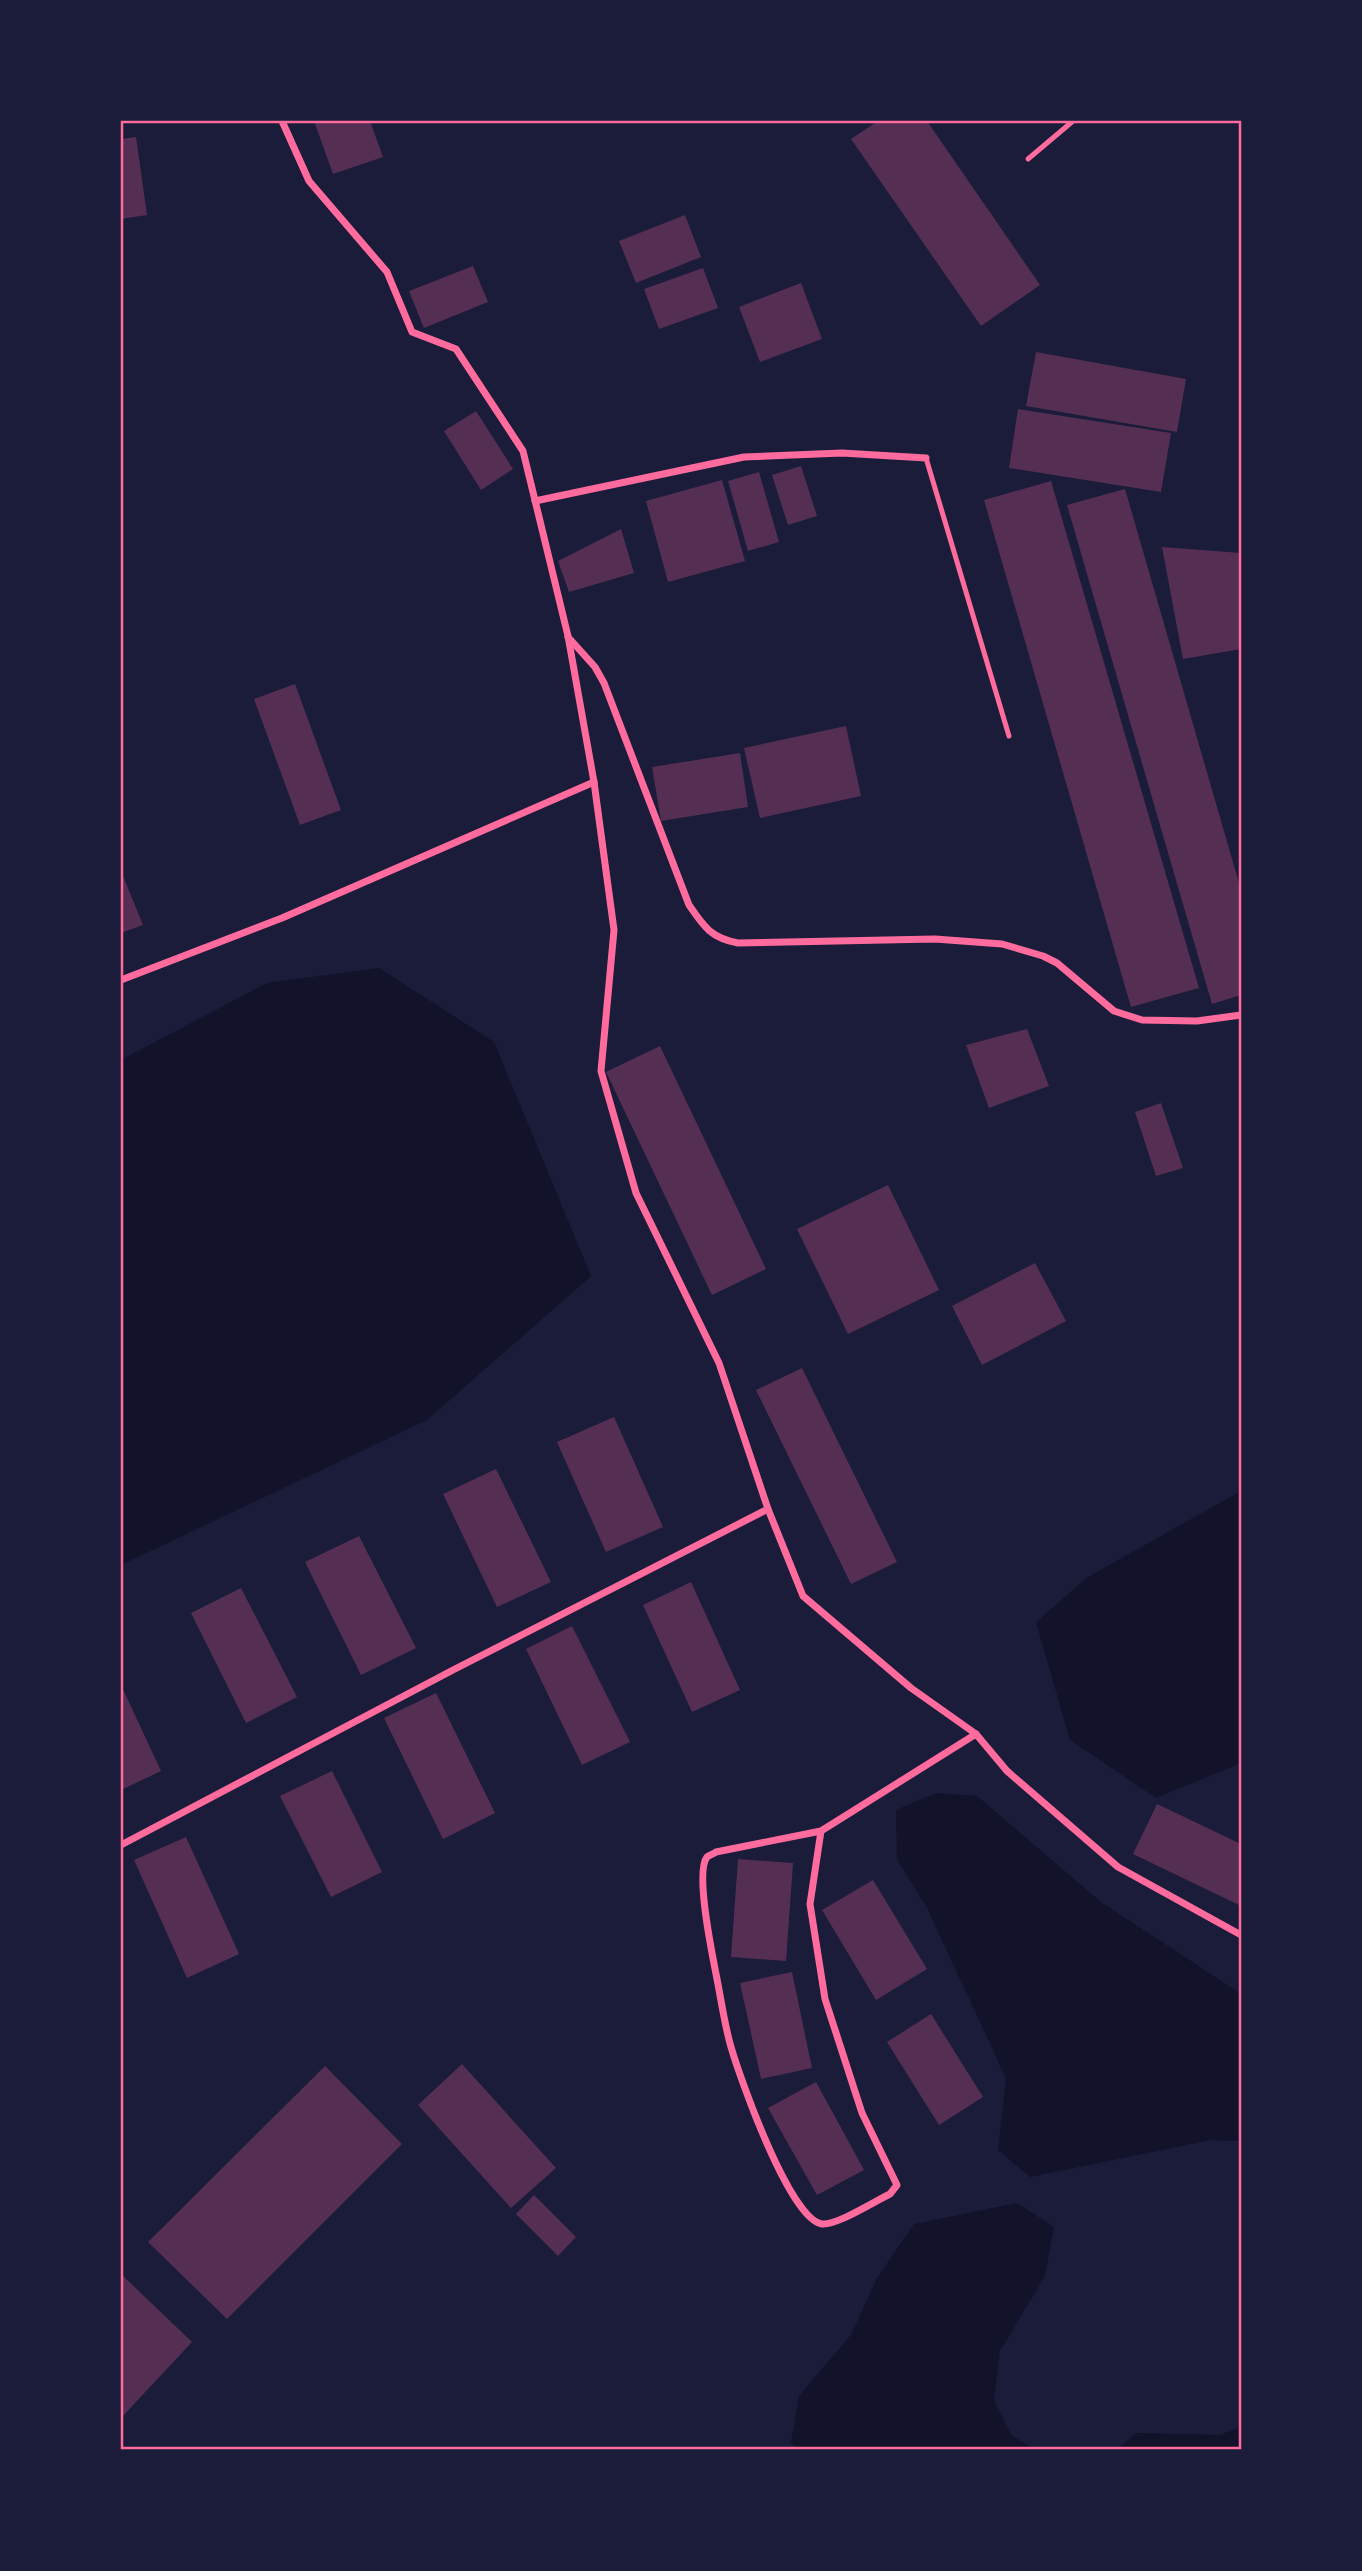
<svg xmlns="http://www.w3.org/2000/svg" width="1362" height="2571" font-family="'Roboto Condensed',sans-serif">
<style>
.water{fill:#12122b}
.building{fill:#542f53}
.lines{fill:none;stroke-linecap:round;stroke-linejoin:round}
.service{stroke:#ff6b9d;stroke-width:5}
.minor{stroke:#ff6b9d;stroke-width:7}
.neatline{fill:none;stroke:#ff6b9d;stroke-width:2.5}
</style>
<rect width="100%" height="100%" fill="#1b1b3a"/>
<!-- water -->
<g class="water">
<path d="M379,968L494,1042L591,1276L427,1420L121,1565V1060L267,983Z"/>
<path d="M1241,1491V1763L1156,1798L1070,1740L1036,1622L1088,1577Z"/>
<path d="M936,1793L977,1796L1101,1902L1241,1994V2141L1211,2140L1030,2177L998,2150L1006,2078L927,1908L897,1859L896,1810Z"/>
<path d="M1017,2203L1054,2227L1045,2276L1000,2351L994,2400L1012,2436L1037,2450H798L791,2443L799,2396L851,2335L877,2278L914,2224Z"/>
<path d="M1241,2427V2450H1117L1136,2433L1220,2435Z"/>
</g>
<!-- building -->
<g class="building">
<path d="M314,121H370L383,157L333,174Z"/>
<path d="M878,121H927L1040,285L981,326L851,139Z"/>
<path d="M136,137L147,215L121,219V139Z"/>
<path d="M685,215L701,257L636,283L619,241Z"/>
<path d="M473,266L488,302L424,328L409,291Z"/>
<path d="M703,268L718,308L659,329L644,289Z"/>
<path d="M801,283L822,339L760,362L739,307Z"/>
<path d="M1036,352L1186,379L1177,432L1026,406Z"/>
<path d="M1018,409L1171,433L1161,492L1009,468Z"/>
<path d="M476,411L513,469L481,490L444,431Z"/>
<path d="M801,466L817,516L788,525L772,475Z"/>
<path d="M759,472L779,542L748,551L728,481Z"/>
<path d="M722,480L745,561L668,582L646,501Z"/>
<path d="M1051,481L1199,988L1131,1007L984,500Z"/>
<path d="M1125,489L1241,890V995L1212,1004L1067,505Z"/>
<path d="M621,529L634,573L569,592L558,561Z"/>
<path d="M1162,547L1241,553V649L1183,659Z"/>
<path d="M295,684L341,810L300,825L254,699Z"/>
<path d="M846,726L861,796L760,818L744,748Z"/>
<path d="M740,753L748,807L661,821L652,767Z"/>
<path d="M121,871L143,925L121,933Z"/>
<path d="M1027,1029L1049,1086L989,1108L966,1045Z"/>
<path d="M660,1046L766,1269L712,1295L606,1072Z"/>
<path d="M1161,1103L1183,1168L1156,1176L1135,1112Z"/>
<path d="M888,1185L939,1290L848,1334L797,1229Z"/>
<path d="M1035,1263L1066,1321L982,1365L952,1306Z"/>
<path d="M802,1368L897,1562L851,1584L756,1390Z"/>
<path d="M614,1417L663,1527L606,1552L557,1442Z"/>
<path d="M496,1469L551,1582L497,1607L443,1494Z"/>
<path d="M359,1536L416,1648L361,1675L305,1562Z"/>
<path d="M691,1582L740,1690L692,1712L643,1605Z"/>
<path d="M241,1588L297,1697L246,1723L191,1613Z"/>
<path d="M572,1626L630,1742L582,1765L526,1649Z"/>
<path d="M121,1685L161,1771L121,1790Z"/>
<path d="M436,1693L495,1813L443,1839L384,1718Z"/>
<path d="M332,1771L382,1872L331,1897L280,1796Z"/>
<path d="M1157,1804L1241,1844V1906L1133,1854Z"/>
<path d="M186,1837L239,1954L187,1978L134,1860Z"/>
<path d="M738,1859L793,1863L786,1961L731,1957Z"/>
<path d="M873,1880L927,1969L876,2000L822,1910Z"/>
<path d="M792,1972L812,2068L761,2079L740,1983Z"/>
<path d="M931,2014L983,2097L939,2125L887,2042Z"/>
<path d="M462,2064L556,2168L511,2208L418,2105Z"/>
<path d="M325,2066L402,2144L227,2319L148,2242Z"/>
<path d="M816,2082L864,2170L817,2195L768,2108Z"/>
<path d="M534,2195L576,2237L558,2256L516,2214Z"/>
<path d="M121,2274L192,2342L121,2418Z"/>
</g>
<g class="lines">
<!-- service -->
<g class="service">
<path d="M1028,159L1073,121"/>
<path d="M926,458L1009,736"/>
</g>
<!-- minor -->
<g class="minor">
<path d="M535,501L744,457L842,453L926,458"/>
<path d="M568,637L595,667L604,683L689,905C704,927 711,938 738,943L935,939L1002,944L1043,956L1057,963L1114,1011L1142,1020L1197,1021L1241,1015"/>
<path d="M121,980L282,918L594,782"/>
<path d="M768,1509L803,1596L911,1688L976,1734"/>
<path d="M821,1831L810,1904L825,1999L862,2113L897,2185L890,2194C875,2201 838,2225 822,2224C790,2220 740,2078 731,2047C724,2023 721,1998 716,1974C712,1953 695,1872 707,1857C709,1855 714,1854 716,1852L821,1831L976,1734L1007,1771L1118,1867L1241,1935"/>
<path d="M121,1845L453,1670L768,1509L719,1363L636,1193L601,1071L614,930L594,782L568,636L523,451L456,349L412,332L387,272L309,181L282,121"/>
</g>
</g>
<!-- border -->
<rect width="1362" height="2571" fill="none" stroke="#1b1b3a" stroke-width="245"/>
<rect x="122" y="122" width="1118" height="2326" class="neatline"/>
</svg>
